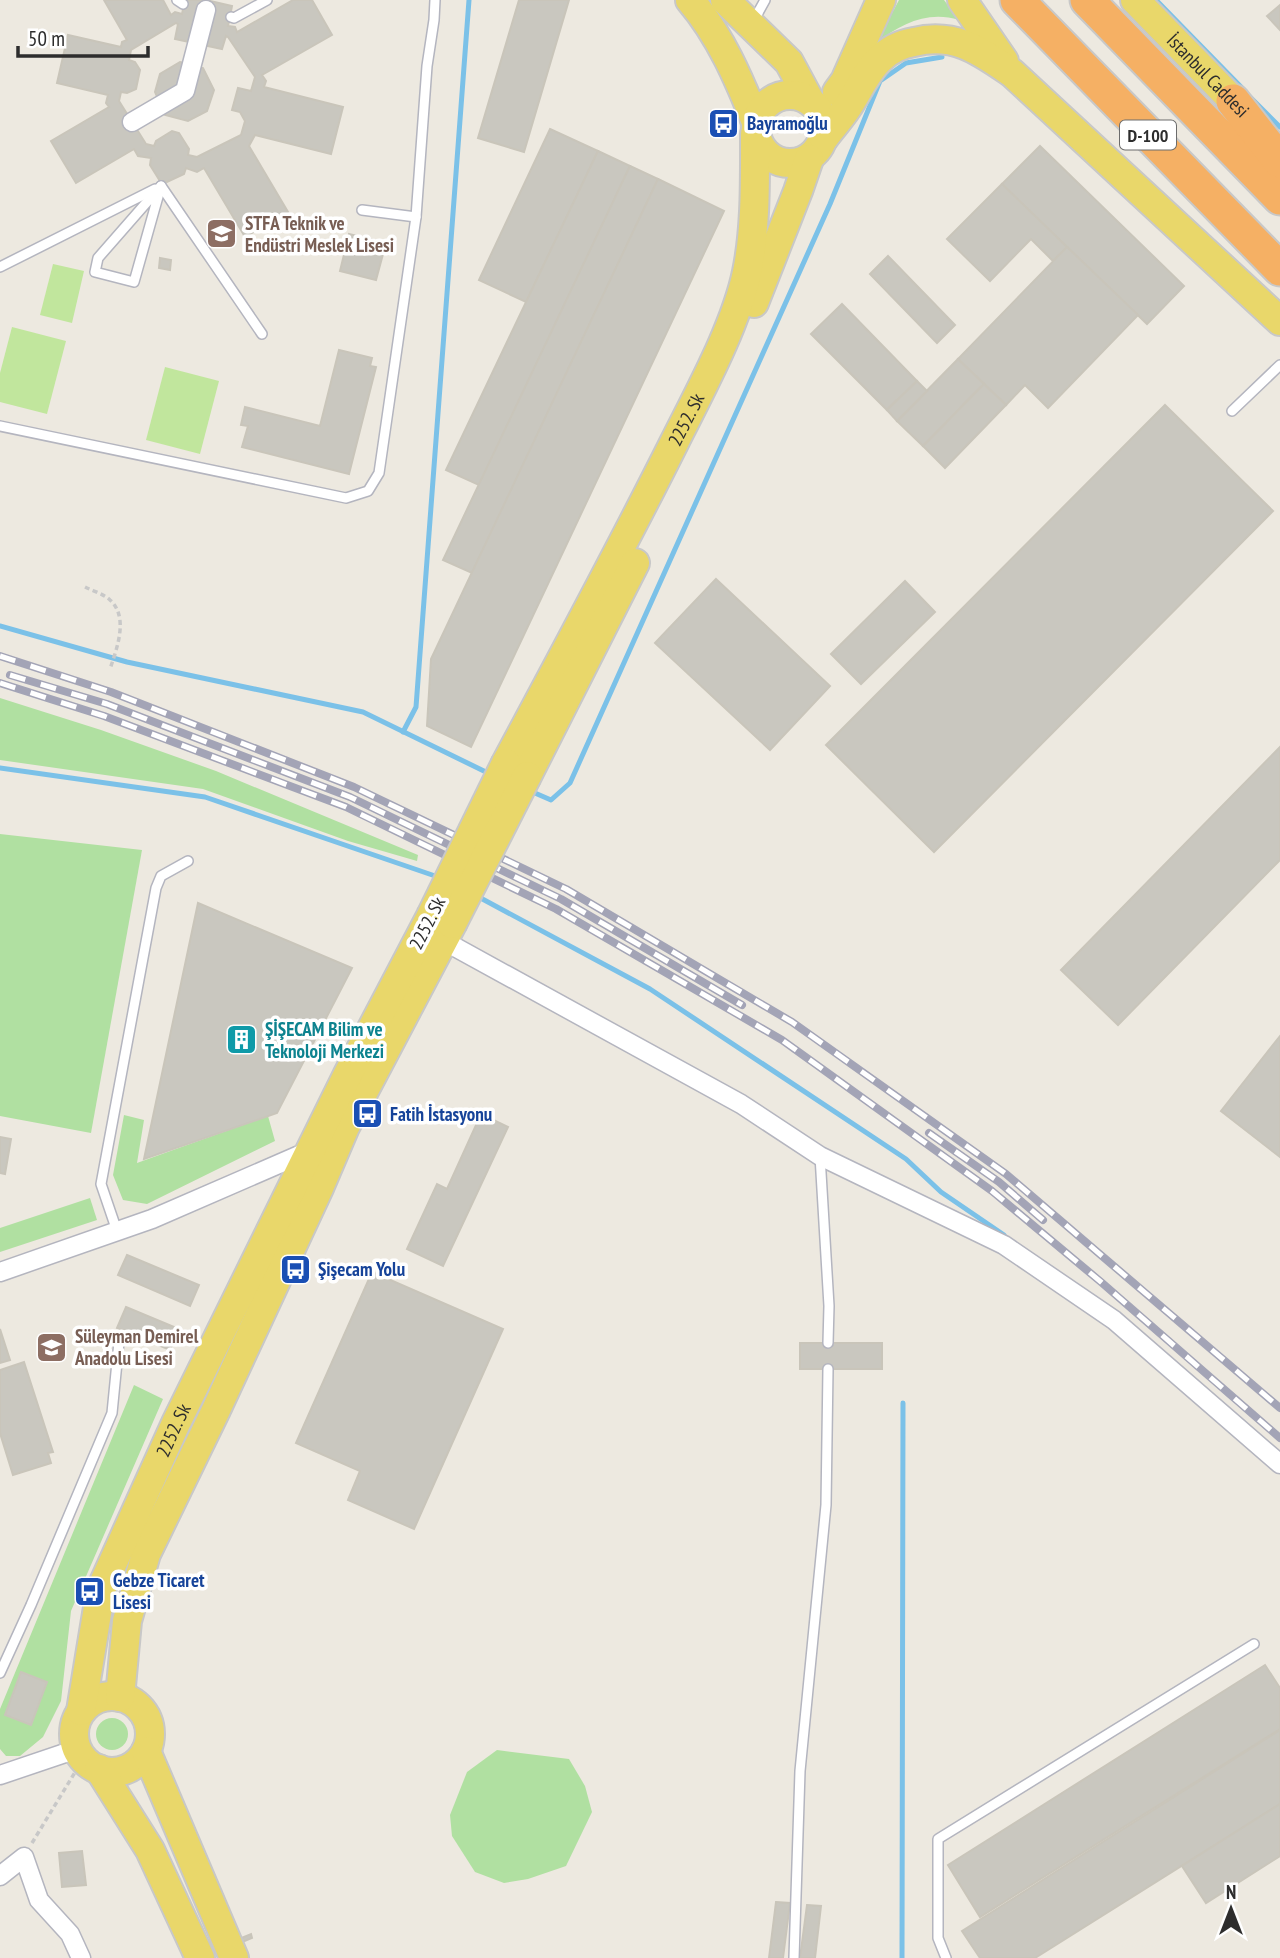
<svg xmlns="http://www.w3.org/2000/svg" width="1280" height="1958" font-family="'PT Sans Narrow',sans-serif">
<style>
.green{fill:#b0e0a1}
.pitch{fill:#c1e69d}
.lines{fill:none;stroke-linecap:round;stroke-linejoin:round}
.stream{stroke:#7bc1e8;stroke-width:5}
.building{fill:#c9c7bf;stroke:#c9c5ba;stroke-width:2;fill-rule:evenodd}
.lane-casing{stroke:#b4b5bf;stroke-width:12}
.street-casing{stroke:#b4b5bf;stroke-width:21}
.primary-casing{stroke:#c8c8c8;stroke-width:32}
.highway-casing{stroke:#c8c8c8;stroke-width:37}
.path{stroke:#c8c8c8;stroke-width:3.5;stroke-dasharray:5 3.5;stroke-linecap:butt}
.lane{stroke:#fff;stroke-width:9}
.street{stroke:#fff;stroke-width:18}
.primary{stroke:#e9d76a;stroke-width:28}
.highway{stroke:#f5b064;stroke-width:33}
.rail-casing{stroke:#a3a4b6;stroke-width:8}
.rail{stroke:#fff;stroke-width:5;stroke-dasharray:16;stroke-linecap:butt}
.primary-bridge-casing{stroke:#c8c8c8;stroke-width:32;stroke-linecap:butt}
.primary-bridge{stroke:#e9d76a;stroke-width:28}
.labels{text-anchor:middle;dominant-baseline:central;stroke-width:7;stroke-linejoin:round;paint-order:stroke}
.shield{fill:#fff;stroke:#6c6c6c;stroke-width:2}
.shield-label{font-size:18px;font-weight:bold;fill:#2d2d2d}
.street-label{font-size:19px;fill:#2d2d2d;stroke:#fff}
.transit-label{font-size:19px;font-weight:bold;fill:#164399;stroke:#fff;text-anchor:start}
.education-label{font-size:19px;font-weight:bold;fill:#785e54;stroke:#fff;text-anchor:start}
.culture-label{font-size:19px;font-weight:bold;fill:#0d838f;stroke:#fff;text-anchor:start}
</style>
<rect width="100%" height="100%" fill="#ede9e0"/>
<!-- green -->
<g class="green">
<path d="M899,0H944L959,20C928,10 901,24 877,42Z"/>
<path d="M0,698L101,730L216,771L418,855L417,861L348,841L203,789L0,760Z"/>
<path d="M0,834L142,850L91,1133L0,1116Z"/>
<path d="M124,1115L144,1120L137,1163L268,1116L275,1141L147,1204L123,1200L113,1175Z"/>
<path d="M90,1198L97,1220L0,1252V1228Z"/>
<path d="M134,1385L163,1399L71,1611L61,1701L43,1737L20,1756H6L0,1749V1709Z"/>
<circle cx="112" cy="1734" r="16"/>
<path d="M497,1750L569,1759L585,1786L592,1812L566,1866L528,1879L504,1883L475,1872L452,1836L450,1815L467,1772Z"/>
</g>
<!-- pitch -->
<g class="pitch">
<path d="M53,264L84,271L72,323L40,315Z"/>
<path d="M12,327L66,341L47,414L0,402V373Z"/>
<path d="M165,367L219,381L200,454L146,440Z"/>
</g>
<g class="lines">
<!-- stream -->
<g class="stream">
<path d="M1156,0L1244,90"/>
<path d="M1250,97L1280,127"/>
<path d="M0,626L127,662L363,712L490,774"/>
<path d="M403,732L416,707L469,0"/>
<path d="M0,768L205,797L441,878"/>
<path d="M528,790L551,800L570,783L830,204L880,81L906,63L942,57"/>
<path d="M475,895L650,989L906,1159L941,1192L1004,1235"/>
<path d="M902,1958L903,1403"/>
</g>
</g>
<!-- building -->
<g class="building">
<path d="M104,0H163L171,15L175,12L182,14L185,0H206L232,6L228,26L235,27L237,32L293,0H312L332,35L262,75L266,81L264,87L343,107L331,154L255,135L249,146L288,212L245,237L204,168L197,172L186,168L184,174L167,182L160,181L150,165L151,158L138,156L134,149L76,183L51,141L109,107L106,103L108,95L57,83L68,35L121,47L122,42L127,40ZM176,23L178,24L175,39L222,49L226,36L228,37L255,77L251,91L238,88L232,110L240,112L245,121L241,135L197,157L188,155L189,149L179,133L172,131L156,141L154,146L146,144L119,101L121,92L127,93L136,89L140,70L135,62L129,60L131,50Z"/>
<path d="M519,0H569L524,152L478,138Z"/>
<path d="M1280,5V30L1267,16Z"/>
<path d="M180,62L203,68L214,90L207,111L188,121L165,115L155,92L160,74Z"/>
<path d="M550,129L598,151L526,302L479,280Z"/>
<path d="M1040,146L1184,286L1147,324L1002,184Z"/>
<path d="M598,151L630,166L479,485L446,470Z"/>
<path d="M630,166L658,179L472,573L443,560Z"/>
<path d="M658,179L724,211L471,747L427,726L431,659Z"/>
<path d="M1002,184L1067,247L1053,261L1031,239L990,281L947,239Z"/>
<path d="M349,234L386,243L376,280L340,271Z"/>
<path d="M1067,247L1138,315L1048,408L1025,385L1006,405L958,359Z"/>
<path d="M888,256L955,325L937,343L870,274Z"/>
<path d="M160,258L171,260L170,270L159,268Z"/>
<path d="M842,304L917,381L887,410L811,334Z"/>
<path d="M339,350L372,358L370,366L376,367L349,474L242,447L248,426L241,425L245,407L320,426Z"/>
<path d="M958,359L984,384L923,446L897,421Z"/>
<path d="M917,381L927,391L897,421L887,410Z"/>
<path d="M984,384L1006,405L945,468L923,446Z"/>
<path d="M1165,405L1273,511L934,852L826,745Z"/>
<path d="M716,579L830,686L770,750L655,643Z"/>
<path d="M905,581L935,612L861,684L831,654Z"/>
<path d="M1280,747V860L1118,1025L1061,970Z"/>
<path d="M198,903L352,968L277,1113L144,1159Z"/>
<path d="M1280,1036V1157L1221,1111Z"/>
<path d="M481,1114L508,1127L443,1266L407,1249L437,1184L447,1189Z"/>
<path d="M0,1137L11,1139L5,1174L0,1173Z"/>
<path d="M127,1255L199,1285L190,1306L118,1275Z"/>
<path d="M372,1272L503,1329L414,1529L348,1500L360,1471L296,1443Z"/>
<path d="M126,1307L179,1329L170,1350L117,1328Z"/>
<path d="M0,1329L10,1360L0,1363Z"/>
<rect x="800" y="1343" width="82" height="26"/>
<path d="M24,1362L53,1452L48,1453L51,1463L13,1475L0,1433V1370Z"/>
<path d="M1265,1665L1280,1688V1729L980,1917L948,1865Z"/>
<path d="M21,1672L47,1682L31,1725L5,1715Z"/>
<path d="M1280,1730V1804L1035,1958H980L962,1931Z"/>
<path d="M1280,1804V1856L1206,1903L1182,1866Z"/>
<path d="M82,1851L86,1885L62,1887L59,1853Z"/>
<path d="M776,1902L790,1903L783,1958H769Z"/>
<path d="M807,1905L821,1906L815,1958H800Z"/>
<path d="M251,1934L252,1938L204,1958H192Z"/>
</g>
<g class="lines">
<defs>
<g id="lane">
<path d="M177,0L183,4"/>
<path d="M231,17L234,18L267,0"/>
<path d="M754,20L765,0"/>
<path d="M161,186L134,282L95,272L98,258Z"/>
<path d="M161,186L262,334"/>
<path d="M362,210L416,217"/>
<path d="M0,267L155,189"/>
<path d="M1232,411L1280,365"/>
<path d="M0,426L346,498L368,491L379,473L416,217L427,66L434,20L435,0"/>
<path d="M820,1156L829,1306L828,1343"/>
<path d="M117,1231L101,1184L156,888L161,876L188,861"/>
<path d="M0,1673L31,1605L112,1413L119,1342"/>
<path d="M794,1958L800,1771L826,1505L828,1369"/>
<path d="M946,1958L938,1938V1839L1254,1644"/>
</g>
<g id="street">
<path d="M132,122L185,91L206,10"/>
<path d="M435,936L741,1104L820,1156L1004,1245L1114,1320L1280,1464"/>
<path d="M0,1272L152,1219L311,1150"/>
<path d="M0,1775L77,1749"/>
<path d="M0,1876L24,1857L39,1900L70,1934L81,1958"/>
</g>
<g id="primary">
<path d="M690,0C720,35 739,79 756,122"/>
<path d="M725,0L789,62L810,101"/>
<path d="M962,0L1004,61"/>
<path id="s1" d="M1135,0L1247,115"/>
<path d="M837,92L845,81L881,0"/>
<circle cx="790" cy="129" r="34"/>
<path d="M824,138C831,128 840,119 847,108C858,92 866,72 880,59C889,50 902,44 914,42C955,32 980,51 1012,73L1280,321"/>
<path d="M754,303L798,191L809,159"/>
<path id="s2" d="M506,763C563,657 620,551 674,443C699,393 736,326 747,272C756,228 755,179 755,134"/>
<path d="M527,776L635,563"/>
<circle cx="112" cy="1734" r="38"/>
<path d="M120,1697L127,1621L146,1554L216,1410L319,1188L345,1127L452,924"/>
<path id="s3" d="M81,1711L101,1589L176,1423L347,1076L431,916"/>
<path d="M146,1751L234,1958"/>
<path d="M99,1769L150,1850L200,1958"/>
</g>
<g id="highway">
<path d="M1017,0L1280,269"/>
<path d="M1087,0L1280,198"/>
<path d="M1233,101L1280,161"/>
</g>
</defs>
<!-- lane casing -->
<use href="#lane" class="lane-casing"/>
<!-- street casing -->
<use href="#street" class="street-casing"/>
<!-- primary casing -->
<use href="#primary" class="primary-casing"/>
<!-- highway casing -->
<use href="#highway" class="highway-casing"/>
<!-- path -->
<g class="path">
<path d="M85,587C93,591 104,594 110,600C129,617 117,648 110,669"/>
<path d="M32,1843L77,1769"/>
</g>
<!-- lane -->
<use href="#lane" class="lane"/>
<!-- street -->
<use href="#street" class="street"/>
<!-- primary -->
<use href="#primary" class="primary"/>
<!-- highway -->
<use href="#highway" class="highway"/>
<defs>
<g id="rail">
<path d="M0,656L111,692L354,787L566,889L792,1022L1006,1174L1280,1408"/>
<path d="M10,675L107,704L350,797L561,899L742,1005"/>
<path d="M0,683L104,716L346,807L556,909L782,1040L992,1191L1101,1282L1280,1438"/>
<path d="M929,1133L999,1182L1043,1220"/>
</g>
</defs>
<!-- rail casing -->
<use href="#rail" class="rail-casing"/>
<!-- rail -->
<use href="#rail" class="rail"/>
<defs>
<g id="primary-bridge">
<path d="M431,916L506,763"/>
<path d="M452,924L527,776"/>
</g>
</defs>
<!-- primary-bridge casing -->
<use href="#primary-bridge" class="primary-bridge-casing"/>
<!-- primary-bridge -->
<use href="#primary-bridge" class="primary-bridge"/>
</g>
<!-- icons -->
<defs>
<symbol id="bus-square" viewBox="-11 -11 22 22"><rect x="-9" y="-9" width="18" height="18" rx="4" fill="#1a4fb4" stroke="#fff"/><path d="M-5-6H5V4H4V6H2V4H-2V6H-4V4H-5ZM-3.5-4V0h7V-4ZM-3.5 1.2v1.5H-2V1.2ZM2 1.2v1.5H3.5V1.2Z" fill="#fff"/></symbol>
<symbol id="school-square" viewBox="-11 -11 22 22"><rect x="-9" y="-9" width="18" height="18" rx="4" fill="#8d6e63" stroke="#fff"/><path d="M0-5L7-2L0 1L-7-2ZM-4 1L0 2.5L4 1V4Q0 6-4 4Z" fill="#fff"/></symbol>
<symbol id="building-square" viewBox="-11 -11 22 22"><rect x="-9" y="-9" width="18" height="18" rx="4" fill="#0f9aa8" stroke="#fff"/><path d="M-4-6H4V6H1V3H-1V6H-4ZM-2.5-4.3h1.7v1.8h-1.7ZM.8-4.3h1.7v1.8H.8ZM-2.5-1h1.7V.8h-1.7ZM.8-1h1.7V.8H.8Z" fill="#fff"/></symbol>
</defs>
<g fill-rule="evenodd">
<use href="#bus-square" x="706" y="106" width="35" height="35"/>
<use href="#school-square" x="204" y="216" width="35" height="35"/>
<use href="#building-square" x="224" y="1022" width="35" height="35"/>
<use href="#bus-square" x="350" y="1096" width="35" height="35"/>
<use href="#bus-square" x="278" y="1252" width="35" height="35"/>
<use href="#school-square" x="34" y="1330" width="35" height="35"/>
<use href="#bus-square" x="72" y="1574" width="35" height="35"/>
</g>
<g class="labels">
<!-- shield labels -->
<rect class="shield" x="1120" y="120.5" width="56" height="29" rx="5"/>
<g class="shield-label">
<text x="1148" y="135">D-100</text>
</g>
<!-- street labels -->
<g class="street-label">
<text stroke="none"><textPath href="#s1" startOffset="105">İstanbul Caddesi</textPath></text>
<text stroke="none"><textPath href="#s2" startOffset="388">2252. Sk</textPath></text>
<text transform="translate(427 923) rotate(-63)">2252. Sk</text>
<text stroke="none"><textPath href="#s3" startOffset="298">2252. Sk</textPath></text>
</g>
<!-- transit labels -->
<g class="transit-label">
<text x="747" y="123">Bayramoğlu</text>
<text x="390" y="1114">Fatih İstasyonu</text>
<text x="318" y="1269">Şişecam Yolu</text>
<text x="113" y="1580">Gebze Ticaret<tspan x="113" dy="22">Lisesi</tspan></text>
</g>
<!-- education labels -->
<g class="education-label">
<text x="245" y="223">STFA Teknik ve<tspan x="245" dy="22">Endüstri Meslek Lisesi</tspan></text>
<text x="75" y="1336">Süleyman Demirel<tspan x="75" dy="22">Anadolu Lisesi</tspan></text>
</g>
<!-- culture labels -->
<g class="culture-label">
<text x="265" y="1029">ŞİŞECAM Bilim ve<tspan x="265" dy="22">Teknoloji Merkezi</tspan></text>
</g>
</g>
<!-- north arrow -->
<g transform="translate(1231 1909)" stroke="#ffffff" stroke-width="5" paint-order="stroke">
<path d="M0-5L12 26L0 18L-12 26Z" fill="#2d2d2d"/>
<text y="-10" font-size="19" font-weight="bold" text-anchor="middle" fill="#2d2d2d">N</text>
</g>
<!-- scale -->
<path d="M18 46v10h130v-10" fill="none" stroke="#2d2d2d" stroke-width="3.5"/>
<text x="28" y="46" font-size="21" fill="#2d2d2d" stroke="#ffffff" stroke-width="5" paint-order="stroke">50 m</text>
</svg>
